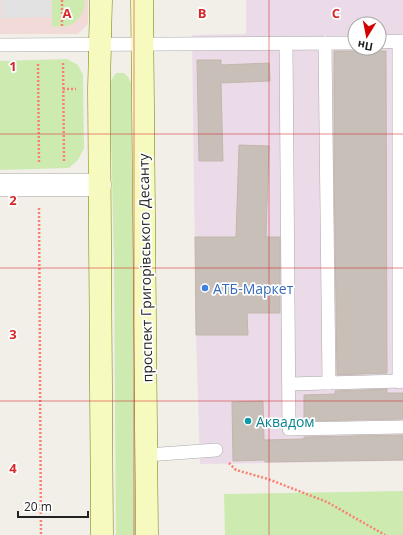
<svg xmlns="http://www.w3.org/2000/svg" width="403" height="535" font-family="'Open Sans',sans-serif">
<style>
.commercial{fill:#f2dad9}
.industrial{fill:#ebdbe8;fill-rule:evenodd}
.grass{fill:#cdebb0}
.parking{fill:#e2e2e2}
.building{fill:#c7bfb8;stroke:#c4b6ab}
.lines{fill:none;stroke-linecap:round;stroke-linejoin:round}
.lane-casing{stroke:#a9a9a9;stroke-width:14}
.street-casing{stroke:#a9a9a9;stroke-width:23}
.secondary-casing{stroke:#707d05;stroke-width:23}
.path{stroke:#fa8072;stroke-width:2.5;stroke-dasharray:2 2;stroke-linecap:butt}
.lane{stroke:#fff;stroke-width:13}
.street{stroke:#fff;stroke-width:22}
.secondary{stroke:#f7fabf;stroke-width:22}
.grid{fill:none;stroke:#d62828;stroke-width:1;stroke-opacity:0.55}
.shop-dot{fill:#3f7fe0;stroke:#fff;stroke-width:1.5}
.culture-dot{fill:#0f9aa8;stroke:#fff;stroke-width:1.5}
.labels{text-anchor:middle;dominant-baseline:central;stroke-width:3.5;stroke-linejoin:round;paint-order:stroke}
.street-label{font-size:14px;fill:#222;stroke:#fff}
.shop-label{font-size:14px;fill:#366cbe;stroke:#fff;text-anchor:start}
.culture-label{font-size:14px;fill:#0d838f;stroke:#fff;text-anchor:start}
.grid-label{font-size:13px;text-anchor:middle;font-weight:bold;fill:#d62828;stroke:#fff;stroke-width:3.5;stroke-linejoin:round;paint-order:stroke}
</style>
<rect width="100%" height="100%" fill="#f2efe9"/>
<!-- commercial -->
<path class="commercial" d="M0,0H88V24L78,34H0Z"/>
<!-- industrial -->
<path class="industrial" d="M246,0H403V461L200,464L196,335L192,35L246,34ZM355,24H379V48H355Z"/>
<!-- grass -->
<g class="grass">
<path d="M52,0H85C85,10 79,23 68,26C64,27 57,26 52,27Z"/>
<path d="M67,59L78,65L83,75L84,148L78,160L69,168L0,170V61Z"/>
<path d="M116,73H124L128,77L131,83L133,262L135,535H116L114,263L110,84L112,79Z"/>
<path d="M403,491V535H225L224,494Z"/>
</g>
<!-- parking -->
<path class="parking" d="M1,0H51V17L2,18Z"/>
<!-- building -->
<g class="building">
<path d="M334,51H386L387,373L337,375L334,165Z"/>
<path d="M197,60H221V65L269,63L270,81L221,83L223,161H199Z"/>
<path d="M239,145L269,146L266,237H280V313H247L248,335H196L195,237H236Z"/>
<path d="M387,389V393H403V419L304,421V395L335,394V391Z"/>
<path d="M263,401L264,440L304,439V437L403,435V460L265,462V460L233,461L232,402Z"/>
</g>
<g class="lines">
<defs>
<g id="lane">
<path d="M379,42L403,41"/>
<path d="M325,43L329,383"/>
<path d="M286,44L289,429L403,427"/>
<path d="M0,45L355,43"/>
<path d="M399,382V42"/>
<path d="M289,384L403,381"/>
<path d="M147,455L216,450"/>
</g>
<path id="street" d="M0,185H100"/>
<g id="secondary">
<path d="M101,0L99,89L102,535"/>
<path d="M142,0L147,535"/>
</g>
</defs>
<!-- lane casing -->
<use href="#lane" class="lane-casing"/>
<!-- street casing -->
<use href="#street" class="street-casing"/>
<!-- secondary casing -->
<use href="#secondary" class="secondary-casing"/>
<!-- path -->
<g class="path">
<path d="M62,0V26"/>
<path d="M63,63L64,162"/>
<path d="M38,64L39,163"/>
<path d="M63,89H76"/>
<path d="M39,208L41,535"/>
<path d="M229,463L236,470L268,479L327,502L385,535"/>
</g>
<!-- lane -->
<use href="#lane" class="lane"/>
<!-- street -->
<use href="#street" class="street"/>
<!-- secondary -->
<use href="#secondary" class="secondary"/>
</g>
<!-- grid -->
<path class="grid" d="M134,0V535M269,0V535M0,134H403M0,268H403M0,401H403"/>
<!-- markers -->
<circle class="shop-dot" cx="205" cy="288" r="4"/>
<circle class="culture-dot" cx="248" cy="421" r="4"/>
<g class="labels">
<!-- street labels -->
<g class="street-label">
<text transform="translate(145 268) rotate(-91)">проспект Григорівського Десанту</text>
</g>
<!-- shop labels -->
<g class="shop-label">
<text x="213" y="288">АТБ-Маркет</text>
</g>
<!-- culture labels -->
<g class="culture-label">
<text x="256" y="421">Аквадом</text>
</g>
</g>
<g class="grid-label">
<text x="67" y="18">A</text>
<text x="202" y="18">B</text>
<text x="336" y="18">C</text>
<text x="13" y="71">1</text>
<text x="13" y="205">2</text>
<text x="13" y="339">3</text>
<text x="13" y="473">4</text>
</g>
<!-- north arrow -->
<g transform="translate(367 36) rotate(190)"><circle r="19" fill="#ffffff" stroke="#a7a7a7"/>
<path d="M0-3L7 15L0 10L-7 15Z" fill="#d40000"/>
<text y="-6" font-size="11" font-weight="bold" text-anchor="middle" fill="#222222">Пн</text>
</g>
<!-- scale -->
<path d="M18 511v6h70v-6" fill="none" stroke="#222222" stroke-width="2"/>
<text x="24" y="511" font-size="12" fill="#222222" stroke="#ffffff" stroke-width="3" paint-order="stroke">20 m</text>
</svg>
